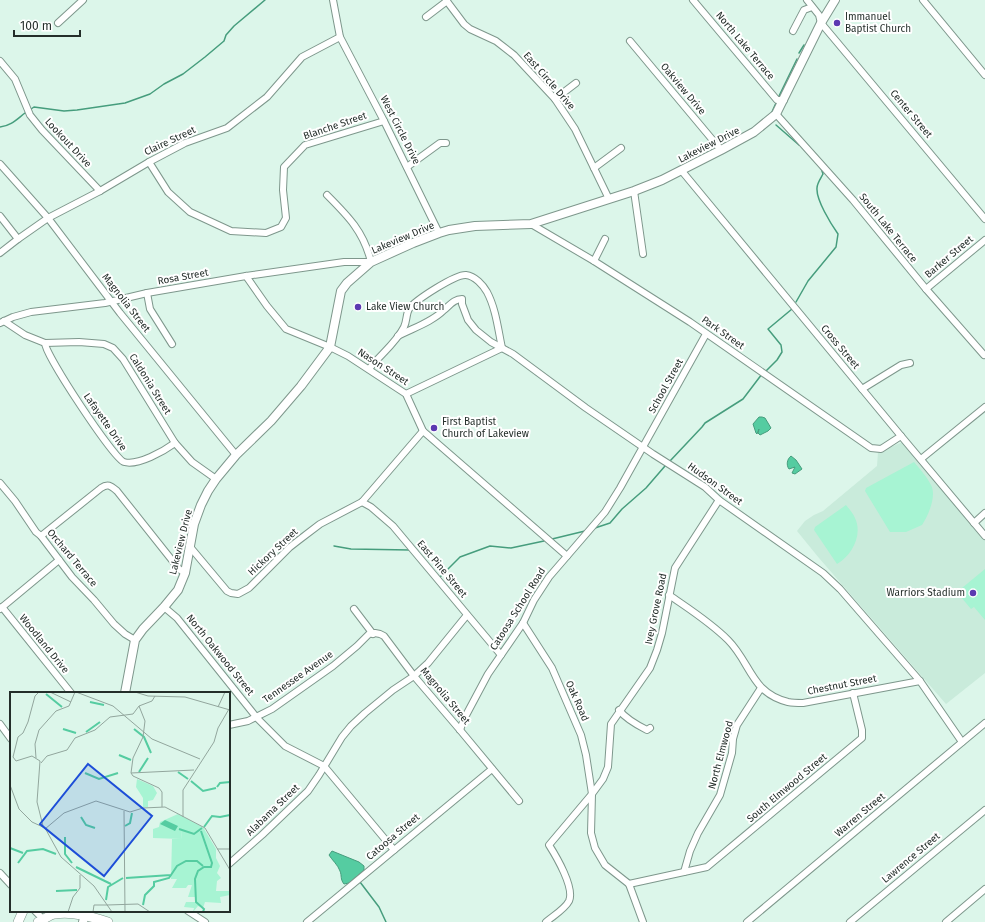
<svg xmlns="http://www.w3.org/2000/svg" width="985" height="922" font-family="'Fira Sans',sans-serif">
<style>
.built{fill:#c9ebdb}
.garden{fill:#a7f4d3}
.water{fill:#55cca1;stroke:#469d7d}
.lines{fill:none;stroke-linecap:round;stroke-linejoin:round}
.stream{stroke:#469d7d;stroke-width:1.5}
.minor-casing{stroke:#7e978c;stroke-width:8}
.major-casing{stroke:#7e978c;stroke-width:10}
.highway-casing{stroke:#7e978c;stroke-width:10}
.minor{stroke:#fff;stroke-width:6}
.major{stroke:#fff;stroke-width:8}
.highway{stroke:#fff;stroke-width:9}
.poi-dot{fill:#5b39b1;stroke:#fff;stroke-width:1.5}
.labels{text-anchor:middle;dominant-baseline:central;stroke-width:4;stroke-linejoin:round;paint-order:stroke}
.poi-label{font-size:10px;fill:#242e2a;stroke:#fff;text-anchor:start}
.street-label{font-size:10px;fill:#242e2a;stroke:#fff}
.inset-river{fill:none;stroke:#55cca1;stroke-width:2}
.inset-road{fill:none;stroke:#92a69d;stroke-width:1}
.view{fill:#1d4ed8;fill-opacity:0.15;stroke:#1d4ed8;stroke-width:2}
.inset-edge{fill:none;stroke:#242e2a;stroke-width:2}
</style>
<rect width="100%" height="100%" fill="#dcf6ea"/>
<!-- built -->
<path class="built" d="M903,442L985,539V673L946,704L819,558L797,531L805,521L814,515L823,511L877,466L878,452Z"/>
<!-- garden -->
<g class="garden">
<path d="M914,462C920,469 927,477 931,485C937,496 928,516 922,525L906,532H890L865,491L866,488Z"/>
<path d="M846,505C849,509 853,513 855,518C863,535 852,555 837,564L814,530L815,527Z"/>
<path d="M985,569V620L974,607L971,609L961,597L962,588Z"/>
</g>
<!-- water -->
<g class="water">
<path d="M759,417H762L765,418L771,428L768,431L760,435L758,433L759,429L757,434L756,433L753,424Z"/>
<path d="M791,456L796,460L802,469L795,474L792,473L795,467L789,469C786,465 787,459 791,456Z"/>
<path d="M332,851L359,862L364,866V870L349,883L344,884C340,879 342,876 340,871C338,865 332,860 329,855Z"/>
</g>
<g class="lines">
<!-- stream -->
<g class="stream">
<path d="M799,53L804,45"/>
<path d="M779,96L797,59"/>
<path d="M31,109L34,107L64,111L77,110L125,103L150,94L164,84L183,74L205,57L224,41L226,35L234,26L265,0"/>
<path d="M771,114L776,103"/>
<path d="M776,125L799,145"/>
<path d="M0,127C11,126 17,119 25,113"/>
<path d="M796,302L808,281L836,247L838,234C831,224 816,200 817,188C817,183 821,178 823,174L821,168"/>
<path d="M766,371L777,360L782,352L781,345L768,329L792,309"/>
<path d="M670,461L702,427L705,423L743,399L762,374"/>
<path d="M595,528L610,523L622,509L646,488L665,466"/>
<path d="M552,539L585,531"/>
<path d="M334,546L351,549L410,550"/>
<path d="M439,578L460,557L490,546L511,548L544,541"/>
<path d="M360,882L379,907L386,922"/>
</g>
<defs>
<g id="minor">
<path d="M333,0L340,37L384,121L439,233"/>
<path d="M446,0L464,24L470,29L496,41L514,55L555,99L575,129L609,199"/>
<path d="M693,0L777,100H784"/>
<path d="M807,0L819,15L821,23L985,219"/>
<path d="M923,0L985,75"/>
<path d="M426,17L447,1"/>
<path d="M58,23L83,0"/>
<path d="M793,31L804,10L812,7"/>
<path d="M630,41L721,150"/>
<path d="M0,61L15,79L30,115L42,130L100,191"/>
<path d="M555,99L576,83"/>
<path d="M776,114L853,200L926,289L984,355"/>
<path d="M149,162L168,192L190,212L231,231L266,233L281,227L286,218L283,190L284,167L305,145L384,121"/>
<path d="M0,164L48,218L120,313L236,455"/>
<path d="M407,167L440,143H446"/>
<path d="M594,168L621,148"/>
<path d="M681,170L901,436L985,536"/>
<path d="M634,191L643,254"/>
<path d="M0,216L18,239"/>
<path d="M531,224L594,261L690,322L871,448L881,449L901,436"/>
<path d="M0,253L18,239L48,218L100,191L149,162L185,143L227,128L267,97L302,57L340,37"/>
<path d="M594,261L605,239"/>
<path d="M246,276L267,306L286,329L330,347L348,356L406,394L423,431L567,556"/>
<path d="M926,289L985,240"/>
<path d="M147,293L150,309L172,344"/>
<path d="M4,321L25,335L45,343L79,342L104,344L113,348L123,359L175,443L192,462L216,479"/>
<path d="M0,323L13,317L31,312L105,303L147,293L246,276L344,262H371C364,232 348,216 327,195"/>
<path d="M398,336C413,328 432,322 444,310C450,305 454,299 462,299V304L468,320L476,330L491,342L513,354L586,408L653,454L705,487L719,500L823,573L840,589L920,681L962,742"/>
<path d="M45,343C45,355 114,459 124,462C138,466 164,451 175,443"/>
<path d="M369,369C380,355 396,343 404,327C407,321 406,314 409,309C415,300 456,274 466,275C475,276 483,285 487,292C496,309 498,329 502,348"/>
<path d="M862,389L901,365L910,363"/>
<path d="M406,394L502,348"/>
<path d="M921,459L985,407"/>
<path d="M0,483L15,501L36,532L41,536L72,577L94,600L114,624L125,634L135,640"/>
<path d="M362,502L371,507L393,526L501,655"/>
<path d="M974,523L985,513"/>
<path d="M41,536L101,488C108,483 111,486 117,491L179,569L185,573"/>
<path d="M191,548L227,591L231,593L238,594L249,588L290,547L299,540L320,524L362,502L423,431"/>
<path d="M669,595C689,609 710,622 728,640C751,663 751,693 788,702C793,703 799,703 803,703L920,681"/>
<path d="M2,607L71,693"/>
<path d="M164,607L177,618L257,718L285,746L324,766L394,850"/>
<path d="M0,609L59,560"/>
<path d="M354,609L373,634"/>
<path d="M523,623L552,668L581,735L586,755L592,794L591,833L595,848L605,865L629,884L643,922"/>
<path d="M619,710C626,719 637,725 647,730L650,728"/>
<path d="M0,724L11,739"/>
<path d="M229,725L248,721L272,709L333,666L357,646L369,634L375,633L380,634L384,636L414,676L460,730L519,801"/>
<path d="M460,730L464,719L488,674L523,623L534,600L549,577L605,512L620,488L706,334"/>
<path d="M229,864L262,835L308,791L319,775L342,737L351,726L365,713L393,690L414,676L428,663L467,615"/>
<path d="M684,872L690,851L698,833L720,795L732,753L733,739L737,725L761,688"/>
<path d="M0,873L11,885"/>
<path d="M629,884L707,867L862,738V730L853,693"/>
<path d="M35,911L44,920"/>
<path d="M188,911L205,922"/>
<path d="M307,922L492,769"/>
<path d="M546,922C553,916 565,909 569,901C575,888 556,856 549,845L592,794L603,779L608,767L611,724L650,668L657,650L662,633L675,568L719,500"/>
<path d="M747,922L985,723"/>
<path d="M850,922L985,810"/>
<path d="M946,922L985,889"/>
</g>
<g id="major">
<path d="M125,693L135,640L143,629L164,607L178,590L185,573L194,524L201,505L208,491L216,479L236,455L271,421L301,386L330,347L341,291L347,283L371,262L413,243L439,233L449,230L475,226L531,224L634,191L662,180L721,150L754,132L776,114L821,23L835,0"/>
<path d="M83,922L86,911"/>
</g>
<g id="highway">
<path d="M18,922L23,911"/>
<path d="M38,922C44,920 50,914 55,914C72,911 92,917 108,922"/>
</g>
</defs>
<!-- minor casing -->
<use href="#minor" class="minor-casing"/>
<!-- major casing -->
<use href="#major" class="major-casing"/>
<!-- highway casing -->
<use href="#highway" class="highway-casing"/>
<!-- minor -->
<use href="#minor" class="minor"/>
<!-- major -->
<use href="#major" class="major"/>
<!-- highway -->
<use href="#highway" class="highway"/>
</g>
<!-- markers -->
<g class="poi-dot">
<circle cx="837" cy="23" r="4"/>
<circle cx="358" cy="307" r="4"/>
<circle cx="434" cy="428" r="4"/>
<circle cx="973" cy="593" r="4"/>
</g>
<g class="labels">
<!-- poi labels -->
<g class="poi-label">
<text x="845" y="17">Immanuel<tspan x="845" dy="12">Baptist Church</tspan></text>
<text x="366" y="307">Lake View Church</text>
<text x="442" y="422">First Baptist<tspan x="442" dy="12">Church of Lakeview</tspan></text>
<text x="965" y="593" text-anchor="end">Warriors Stadium</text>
</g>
<!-- street labels -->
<g class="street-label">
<text transform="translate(745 46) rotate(50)">North Lake Terrace</text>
<text transform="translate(549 81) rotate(49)">East Circle Drive</text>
<text transform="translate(683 89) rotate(50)">Oakview Drive</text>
<text transform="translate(911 114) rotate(50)">Center Street</text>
<text transform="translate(335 126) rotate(-19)">Blanche Street</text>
<text transform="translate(400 130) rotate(63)">West Circle Drive</text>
<text transform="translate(170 141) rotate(-25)">Claire Street</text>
<text transform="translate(68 143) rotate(47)">Lookout Drive</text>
<text transform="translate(709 145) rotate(-27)">Lakeview Drive</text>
<text transform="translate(888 228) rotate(51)">South Lake Terrace</text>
<text transform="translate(403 238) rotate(-23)">Lakeview Drive</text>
<text transform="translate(949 257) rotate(-40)">Barker Street</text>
<text transform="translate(183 277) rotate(-10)">Rosa Street</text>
<text transform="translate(126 303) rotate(52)">Magnolia Street</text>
<text transform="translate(723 333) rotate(35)">Park Street</text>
<text transform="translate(840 347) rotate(50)">Cross Street</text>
<text transform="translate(383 367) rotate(33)">Nason Street</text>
<text transform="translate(150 384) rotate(58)">Caldonia Street</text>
<text transform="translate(666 386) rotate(-61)">School Street</text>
<text transform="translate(105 422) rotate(55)">Lafayette Drive</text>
<text transform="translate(715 484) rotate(36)">Hudson Street</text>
<text transform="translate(181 542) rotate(-76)">Lakeview Drive</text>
<text transform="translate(273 552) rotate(-43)">Hickory Street</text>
<text transform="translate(72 558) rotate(50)">Orchard Terrace</text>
<text transform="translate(442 569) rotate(50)">East Pine Street</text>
<text transform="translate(518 609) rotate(-58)">Catoosa School Road</text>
<text transform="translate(656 609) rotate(-78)">Ivey Grove Road</text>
<text transform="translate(44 644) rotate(51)">Woodland Drive</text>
<text transform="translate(220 655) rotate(51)">North Oakwood Street</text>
<text transform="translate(298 677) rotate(-35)">Tennessee Avenue</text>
<text transform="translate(842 685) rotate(-11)">Chestnut Street</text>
<text transform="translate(445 696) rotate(50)">Magnolia Street</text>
<text transform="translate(577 701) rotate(66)">Oak Road</text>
<text transform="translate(721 755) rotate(-75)">North Elmwood</text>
<text transform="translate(787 788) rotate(-40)">South Elmwood Street</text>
<text transform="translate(273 810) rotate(-44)">Alabama Street</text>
<text transform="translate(860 815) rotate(-40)">Warren Street</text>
<text transform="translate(393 837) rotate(-40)">Catoosa Street</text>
<text transform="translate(911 858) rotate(-40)">Lawrence Street</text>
</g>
</g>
<!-- overview -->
<g transform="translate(10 692)">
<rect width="220" height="220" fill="#dcf6ea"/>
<path d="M187,132L193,135L206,157V166L210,174L207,181L211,186L207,189L206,199H220V203L210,205L211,211L195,210L193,216L188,214L183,220L184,216L174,215L176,210H187L186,205H178L182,193H178L176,196H162L167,187H161L162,147H171L172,139Z" fill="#a7f4d3"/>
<path d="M127,87L143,94L147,101L143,108L138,109V115H133V106L126,95Z" fill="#a7f4d3"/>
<path d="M168,122L187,132L185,139H172L171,147L143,146V137L149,135L150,130Z" fill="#a7f4d3"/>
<path d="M155,128L168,134L165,139L150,132Z" fill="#55cca1"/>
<path class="inset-river" d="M36,2L52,15M80,10L94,13M53,37L66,41M124,37L134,45L141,61M76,40L90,30M109,63L121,68M129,80L138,66M168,80L178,87M75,81L89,87L108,81M181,89L193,99L206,96M207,95L210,91L220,90M71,125L76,133L85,136M115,134L120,131L122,121M194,135L202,124L210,125L220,123M169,137L184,142L192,136M191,139L202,171L201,175H194L188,179L185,187L186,210L194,217L193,220M55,145V162L62,171M0,156L13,161M8,171L17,159L33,157L46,162M66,175L101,192M116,186L161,183M46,199L67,198M96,208L98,195L113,186M133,213L135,203L144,194V190L159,186L167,174L176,169H187L193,174"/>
<path class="inset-road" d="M29,0L25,4L18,30L13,41L8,45L3,65L6,69L22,64L30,69L27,110L33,134M40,0L61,10M66,0L103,14L142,47L190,67M125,0L138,4L175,5L220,18M129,14L135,29L133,45L123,66L121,81L123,84L149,96L152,100V115M208,15L215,0M26,66L25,52L29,38L46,19L59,14L65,0M31,71L37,64L57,58L65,46L85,38L100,25L123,22L129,14L142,9L145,4M121,81L184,78M0,93L9,117L22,130L35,136L51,165L84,194L102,220M114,119L115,220M173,125V98L204,50L208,36L219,17M35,137L54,121L86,109L120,120L133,116L155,115L195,136L220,178M207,157H220M97,213L128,212L140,220M58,220L63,205L70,196V183M83,220L84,213H97"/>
<path class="view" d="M78,72L142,124L94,184L30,132Z"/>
<rect width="220" height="220" class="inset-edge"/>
</g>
<!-- scale -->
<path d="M14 30v6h66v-6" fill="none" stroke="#242e2a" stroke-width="2"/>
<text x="20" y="30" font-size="12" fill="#242e2a" stroke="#ffffff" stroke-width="3" paint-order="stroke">100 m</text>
</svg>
